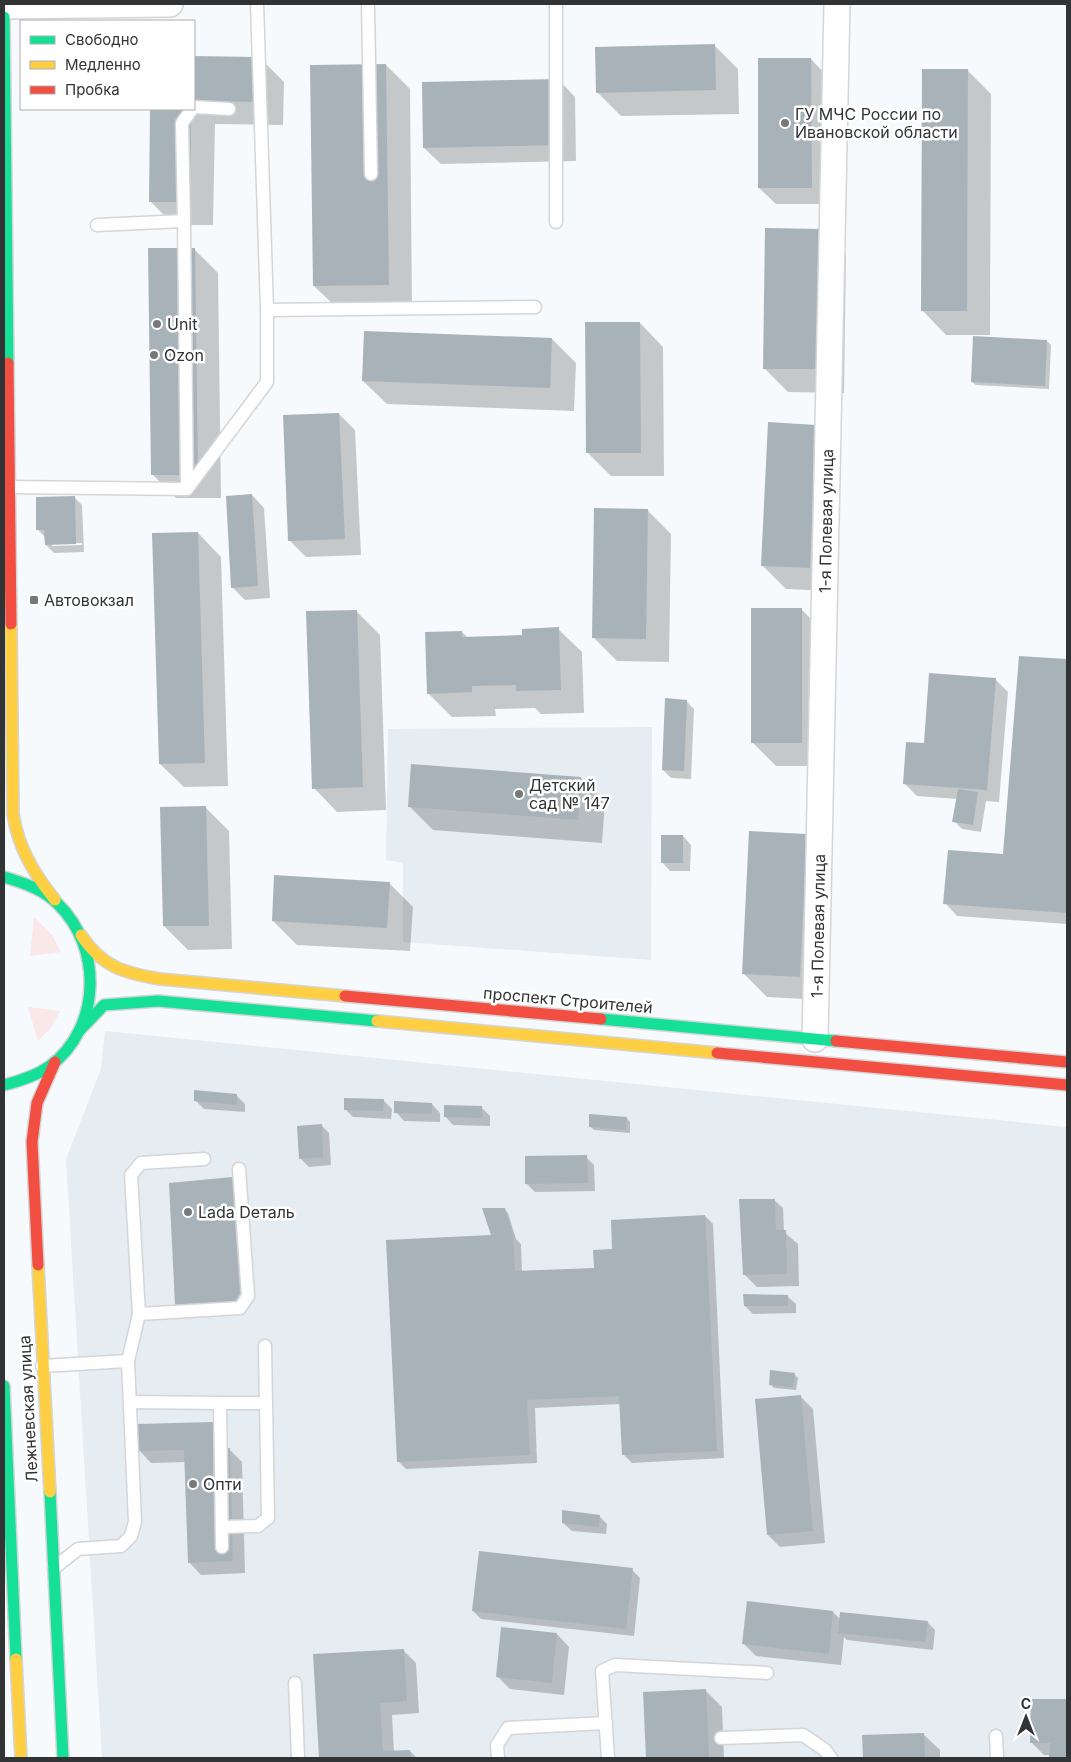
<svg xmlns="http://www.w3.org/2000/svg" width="1071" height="1762" font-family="Inter,sans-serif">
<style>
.built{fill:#e5ecf2}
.green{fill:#fae7e8}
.shadow{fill:#0003;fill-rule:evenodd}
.building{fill:#a8b3b9}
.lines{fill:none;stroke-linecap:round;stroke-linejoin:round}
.lane-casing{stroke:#d3d5d7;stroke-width:15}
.street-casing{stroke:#d3d5d7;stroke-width:28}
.fast-casing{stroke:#d3d5d7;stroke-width:14}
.slow-casing{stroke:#d3d5d7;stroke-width:14}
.jam-casing{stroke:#d3d5d7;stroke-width:14}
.lane{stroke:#fefeff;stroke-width:12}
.street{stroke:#fefeff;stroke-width:25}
.fast{stroke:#16e098;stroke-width:11}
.slow{stroke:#ffcf43;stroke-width:11}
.jam{stroke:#f24e42;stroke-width:11}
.poi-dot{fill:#76797a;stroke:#fff;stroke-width:2}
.labels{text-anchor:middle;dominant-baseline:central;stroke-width:5;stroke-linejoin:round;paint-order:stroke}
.poi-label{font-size:16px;fill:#313334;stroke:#fff;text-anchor:start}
.street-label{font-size:16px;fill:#313334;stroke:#fff}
</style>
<rect width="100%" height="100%" fill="#f7fafc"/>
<!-- built -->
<g class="built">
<path d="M652,727L651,960L403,942V863L386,860L388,729Z"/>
<path d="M105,1031L1067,1127V1758H102L66,1159L101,1069Z"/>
</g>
<!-- green -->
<g class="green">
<path d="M34,917L52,935L61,952L30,956Z"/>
<path d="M28,1007L60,1011L50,1029L38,1041Z"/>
</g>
<!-- shadow -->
<g class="shadow">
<path d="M715,46L738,69L739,114L621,116L597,92Z"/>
<path d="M194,57L260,58L284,82L283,125L215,124L213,225H174L150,201L151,109H194Z"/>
<path d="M811,59L827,76L828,204H776L759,188Z"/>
<path d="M386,65L410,89L412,309H338L314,286Z"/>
<path d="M967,70L991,94L990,335H946L923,311Z"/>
<path d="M559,80L575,97L576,161L441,164L424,148Z"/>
<path d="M822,230L846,254L844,393L788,392L764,368Z"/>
<path d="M194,249L218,273L221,498H176L152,474Z"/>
<path d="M640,323L663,347L664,476H611L588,453Z"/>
<path d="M552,339L576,363L574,411L387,404L363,381Z"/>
<path d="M1047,341L1051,345L1049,389L976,385L972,382Z"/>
<path d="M339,414L355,430L361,555L306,557L290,541Z"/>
<path d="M816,426L833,591L786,589L762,565Z"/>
<path d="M252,495L264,508L270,598L245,600L232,587Z"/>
<path d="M74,497L82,505L84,552L54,553L46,545V538L38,530ZM82,543V545L52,546V544Z"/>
<path d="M647,510L671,534L669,662L617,661L593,637Z"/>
<path d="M198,533L221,557L228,786L184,787L160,764Z"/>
<path d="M801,609L825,633V766H776L752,742Z"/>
<path d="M356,611L380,635L386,810L337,812L314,788Z"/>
<path d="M558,629L582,652L584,713L541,714L535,708L495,709L496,716L452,717L428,693L462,632L468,638L524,636Z"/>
<path d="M1020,657L1067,661V924L957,916L945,903L1004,855Z"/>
<path d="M995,679L1008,692L999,802L986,801L981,832L962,829L954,821L957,799L917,796L904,783L925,745Z"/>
<path d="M686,701L694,709L691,779L671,778L663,770Z"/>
<path d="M581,778L605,802L602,843L433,830L409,806Z"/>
<path d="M205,807L229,831L232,949L188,950L164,926Z"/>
<path d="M807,835L824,1000L767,997L743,973Z"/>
<path d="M683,836L691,845L690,871H670L662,862Z"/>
<path d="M389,883L413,907L410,951L297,945L273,921Z"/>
<path d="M236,1095L245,1104V1112L204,1109L196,1101Z"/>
<path d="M383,1100L392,1109L391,1119L353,1117L345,1109Z"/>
<path d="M432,1104L440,1113V1122L404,1121L396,1112Z"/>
<path d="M481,1107L490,1116V1126L453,1125L445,1116Z"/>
<path d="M627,1118L630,1122V1133L594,1130L590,1126Z"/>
<path d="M321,1125L329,1133L331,1165L309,1167L301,1159Z"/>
<path d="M586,1157L594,1165L595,1191L535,1192L527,1184Z"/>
<path d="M232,1179L240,1187L247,1309L184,1313L176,1305Z"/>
<path d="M774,1200L783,1208L784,1232L798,1244L799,1286L757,1287L745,1275Z"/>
<path d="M504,1209L508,1213L516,1239L521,1244L522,1272L596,1269L614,1250L705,1216L713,1224L724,1458L632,1463L624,1455L621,1404L535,1408L537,1463L406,1469L398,1461Z"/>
<path d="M787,1296L796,1304V1313L753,1314L745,1306Z"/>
<path d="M794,1374L798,1378L796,1390L774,1388L770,1384Z"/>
<path d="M800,1396L813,1409L825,1543L780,1547L768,1535Z"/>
<path d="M229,1449L242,1462L245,1573L201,1575L189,1562L186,1462L151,1463L139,1450Z"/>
<path d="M599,1516L607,1524L606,1534L572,1531L563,1523Z"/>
<path d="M632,1570L640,1578L634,1636L481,1619L473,1611Z"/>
<path d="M833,1612L841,1620L927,1622L935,1630L933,1650L847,1640L844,1637L841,1665L756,1656L744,1644Z"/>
<path d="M557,1634L569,1647L564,1695L510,1689L497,1676Z"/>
<path d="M404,1651L416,1663L419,1713L392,1715L394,1752L410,1751L417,1758H320L314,1656Z"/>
<path d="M705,1690L722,1707L724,1758H648L644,1693Z"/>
<path d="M1032,1700L1067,1701V1758H1051V1755H1044L1031,1742Z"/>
<path d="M923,1734L940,1750V1758H864L863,1736Z"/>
</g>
<!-- building -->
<g class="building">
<path d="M715,44L716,90L596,93L595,47Z"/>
<path d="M194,56L261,57L260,102L194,101Z"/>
<path d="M758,58H811L812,188H758Z"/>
<path d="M386,64L389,285L313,286L310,65Z"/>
<path d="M922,69H968L967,311H921Z"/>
<path d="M559,79L560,145L423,148L422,82Z"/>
<path d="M150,109H191L190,202H149Z"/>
<path d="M765,228L823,229L821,369H763Z"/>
<path d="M148,248H195L198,475H151Z"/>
<path d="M585,322H640L641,453H586Z"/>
<path d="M364,331L552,338L550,388L362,381Z"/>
<path d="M973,336L1047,340L1045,386L971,382Z"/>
<path d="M339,413L345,539L288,541L283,415Z"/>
<path d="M768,422L816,425L810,568L761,566Z"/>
<path d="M252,494L258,586L231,588L226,496Z"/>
<path d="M75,496L76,544L45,545L44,530H36V497Z"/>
<path d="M594,508L648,509L646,639L592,638Z"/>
<path d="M198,532L205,763L159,764L152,533Z"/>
<rect x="751" y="608" width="51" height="135"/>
<path d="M357,610L363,787L312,789L306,611Z"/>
<path d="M559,627L561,690L516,691V685L472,686V692L427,694L425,632L462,631V637L522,635V629Z"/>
<path d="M1019,656L1067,659V913L943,904L948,850L1003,854Z"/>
<path d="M929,673L996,678L987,790L903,784L906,742L924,743Z"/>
<path d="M665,698L687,700L684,771L662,770Z"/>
<path d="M411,764L581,777L578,820L408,807Z"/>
<path d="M958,789L978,792L973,825L952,822Z"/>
<path d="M206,806L209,926H163L160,807Z"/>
<path d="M749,831L807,834L800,977L742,974Z"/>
<rect x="661" y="835" width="22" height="28"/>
<path d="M274,875L390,882L387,928L272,921Z"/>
<path d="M194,1090L237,1094V1105L194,1101Z"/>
<path d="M344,1098L384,1099L383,1111L344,1110Z"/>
<path d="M394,1101L432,1103V1114L394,1113Z"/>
<path d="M444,1105L482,1106V1118L444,1117Z"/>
<path d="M589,1114L627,1117L626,1130L589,1127Z"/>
<path d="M322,1124L323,1157L299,1159L297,1126Z"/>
<path d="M587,1155L588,1183L525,1184V1156Z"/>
<path d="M232,1177L240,1301L175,1305L169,1183Z"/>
<path d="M739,1199H775L776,1230H786L787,1274L743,1275Z"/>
<path d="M482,1208H505L513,1234L515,1271L594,1268L593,1250L612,1249L611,1220L705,1215L717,1451L622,1455L619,1396L527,1400L530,1455L397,1462L386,1240L491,1235Z"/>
<path d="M743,1294L788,1295V1306H744Z"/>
<path d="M770,1370L795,1373L793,1387L769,1385Z"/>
<path d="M801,1395L813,1531L767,1535L755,1399Z"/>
<path d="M214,1422L215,1449L230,1448L233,1561L188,1563L184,1450L138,1451L137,1424Z"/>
<path d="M562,1510L600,1515L599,1527L562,1523Z"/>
<path d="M479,1551L633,1568L626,1629L472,1611Z"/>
<path d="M747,1601L833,1611L829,1654L742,1644Z"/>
<path d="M840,1612L928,1621L925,1642L838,1633Z"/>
<path d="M501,1627L557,1633L552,1683L496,1677Z"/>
<path d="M404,1649L407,1701L380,1703L383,1751L410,1750L411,1758H319L313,1654Z"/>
<path d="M706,1689L709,1758H646L643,1692Z"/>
<path d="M1031,1699H1067V1758H1049L1050,1743H1030Z"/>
<path d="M924,1733L925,1758H863L862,1735Z"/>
</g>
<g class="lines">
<defs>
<g id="lane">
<path d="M257,4L267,310L535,307"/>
<path d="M368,4L371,174"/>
<path d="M556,4V222"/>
<path d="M194,107L229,109"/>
<path d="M97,225L184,221L182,123L192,109"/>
<path d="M9,487L187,489L184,221"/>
<path d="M187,489L267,382V310"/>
<path d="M139,1314L240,1308L248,1296L239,1169"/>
<path d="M128,1361L139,1314L131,1175L141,1163L204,1159"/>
<path d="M42,1366L128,1361L135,1522L131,1536L121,1546L78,1549L54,1568"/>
<path d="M130,1402L220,1403L222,1547"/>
<path d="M220,1403H266"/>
<path d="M222,1527L258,1526L268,1518L265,1346"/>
<path d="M295,1683L298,1758"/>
<path d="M996,1736L997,1758"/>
<path d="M721,1738L803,1735L825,1750L831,1758"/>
<path d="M498,1758L497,1745L508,1728L606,1723"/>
<path d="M608,1758L602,1671L615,1665L767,1673"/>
</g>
<g id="street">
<path d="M4,6L170,4"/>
<path d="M815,1039L837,4"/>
</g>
<g id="fast">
<path d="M4,17L8,363"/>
<path d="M4,877C24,883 43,889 58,904C103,948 101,1028 50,1066C36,1076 20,1081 4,1085"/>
<path d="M601,1019L836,1041"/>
<path d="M79,1031L104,1005L158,1001L377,1021"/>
<path d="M4,1386L16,1659"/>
<path d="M50,1492L63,1758"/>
</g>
<g id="slow">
<path d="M11,624L13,814C18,847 34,874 55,900"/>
<path d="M81,935C102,967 124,973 160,979L345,996"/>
<path d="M377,1021L717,1053"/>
<path d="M38,1265L50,1492"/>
<path d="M16,1659L21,1758"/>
</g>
<g id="jam">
<path d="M8,363L11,624"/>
<path d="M345,996L601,1019"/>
<path d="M836,1041L1067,1062"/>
<path d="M717,1053L1067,1085"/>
<path d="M38,1265L32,1142L37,1103L55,1062"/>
</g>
</defs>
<!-- lane casing -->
<use href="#lane" class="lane-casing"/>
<!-- street casing -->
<use href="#street" class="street-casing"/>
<!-- fast casing -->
<use href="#fast" class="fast-casing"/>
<!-- slow casing -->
<use href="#slow" class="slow-casing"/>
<!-- jam casing -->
<use href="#jam" class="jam-casing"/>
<!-- lane -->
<use href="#lane" class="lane"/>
<!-- street -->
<use href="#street" class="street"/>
<!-- fast -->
<use href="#fast" class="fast"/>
<!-- slow -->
<use href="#slow" class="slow"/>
<!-- jam -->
<use href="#jam" class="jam"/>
</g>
<!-- markers -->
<g class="poi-dot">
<circle cx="785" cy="123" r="5"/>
<circle cx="157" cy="324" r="5"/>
<circle cx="154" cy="355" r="5"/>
<rect x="29" y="595" width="10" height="10" rx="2.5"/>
<circle cx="519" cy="794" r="5"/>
<circle cx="188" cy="1212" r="5"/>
<circle cx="193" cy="1484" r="5"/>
</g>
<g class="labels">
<!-- poi labels -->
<g class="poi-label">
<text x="795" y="114">ГУ МЧС России по<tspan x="795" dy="18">Ивановской области</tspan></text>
<text x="167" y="324">Unit</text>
<text x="164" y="355">Ozon</text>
<text x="44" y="600">Автовокзал</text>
<text x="529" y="785">Детский<tspan x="529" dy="18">сад № 147</tspan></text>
<text x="198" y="1212">Lada Dеталь</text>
<text x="203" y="1484">Опти</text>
</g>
<!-- street labels -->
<g class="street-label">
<text transform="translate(826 521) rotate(-89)">1-я Полевая улица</text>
<text transform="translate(818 926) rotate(-89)">1-я Полевая улица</text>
<text transform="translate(568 1000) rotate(5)">проспект Строителей</text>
<text transform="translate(28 1409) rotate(-93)">Лежневская улица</text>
</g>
</g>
<!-- border -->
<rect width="1071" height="1762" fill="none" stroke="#313334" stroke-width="10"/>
<!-- legend -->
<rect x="20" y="20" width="175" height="90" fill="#ffffff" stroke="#adadae"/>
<rect x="30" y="36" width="25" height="8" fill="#16e098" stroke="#adadae"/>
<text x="65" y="45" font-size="15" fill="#313334">Свободно</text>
<rect x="30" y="61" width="25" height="8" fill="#ffcf43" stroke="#adadae"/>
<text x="65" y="70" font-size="15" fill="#313334">Медленно</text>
<rect x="30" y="86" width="25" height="8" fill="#f24e42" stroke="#adadae"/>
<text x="65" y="95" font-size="15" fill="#313334">Пробка</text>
<!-- north arrow -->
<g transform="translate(1026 1717)" stroke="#ffffff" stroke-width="4" paint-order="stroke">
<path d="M0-4L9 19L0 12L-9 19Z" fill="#313334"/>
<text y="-8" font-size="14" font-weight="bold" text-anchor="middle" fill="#313334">С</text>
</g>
</svg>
